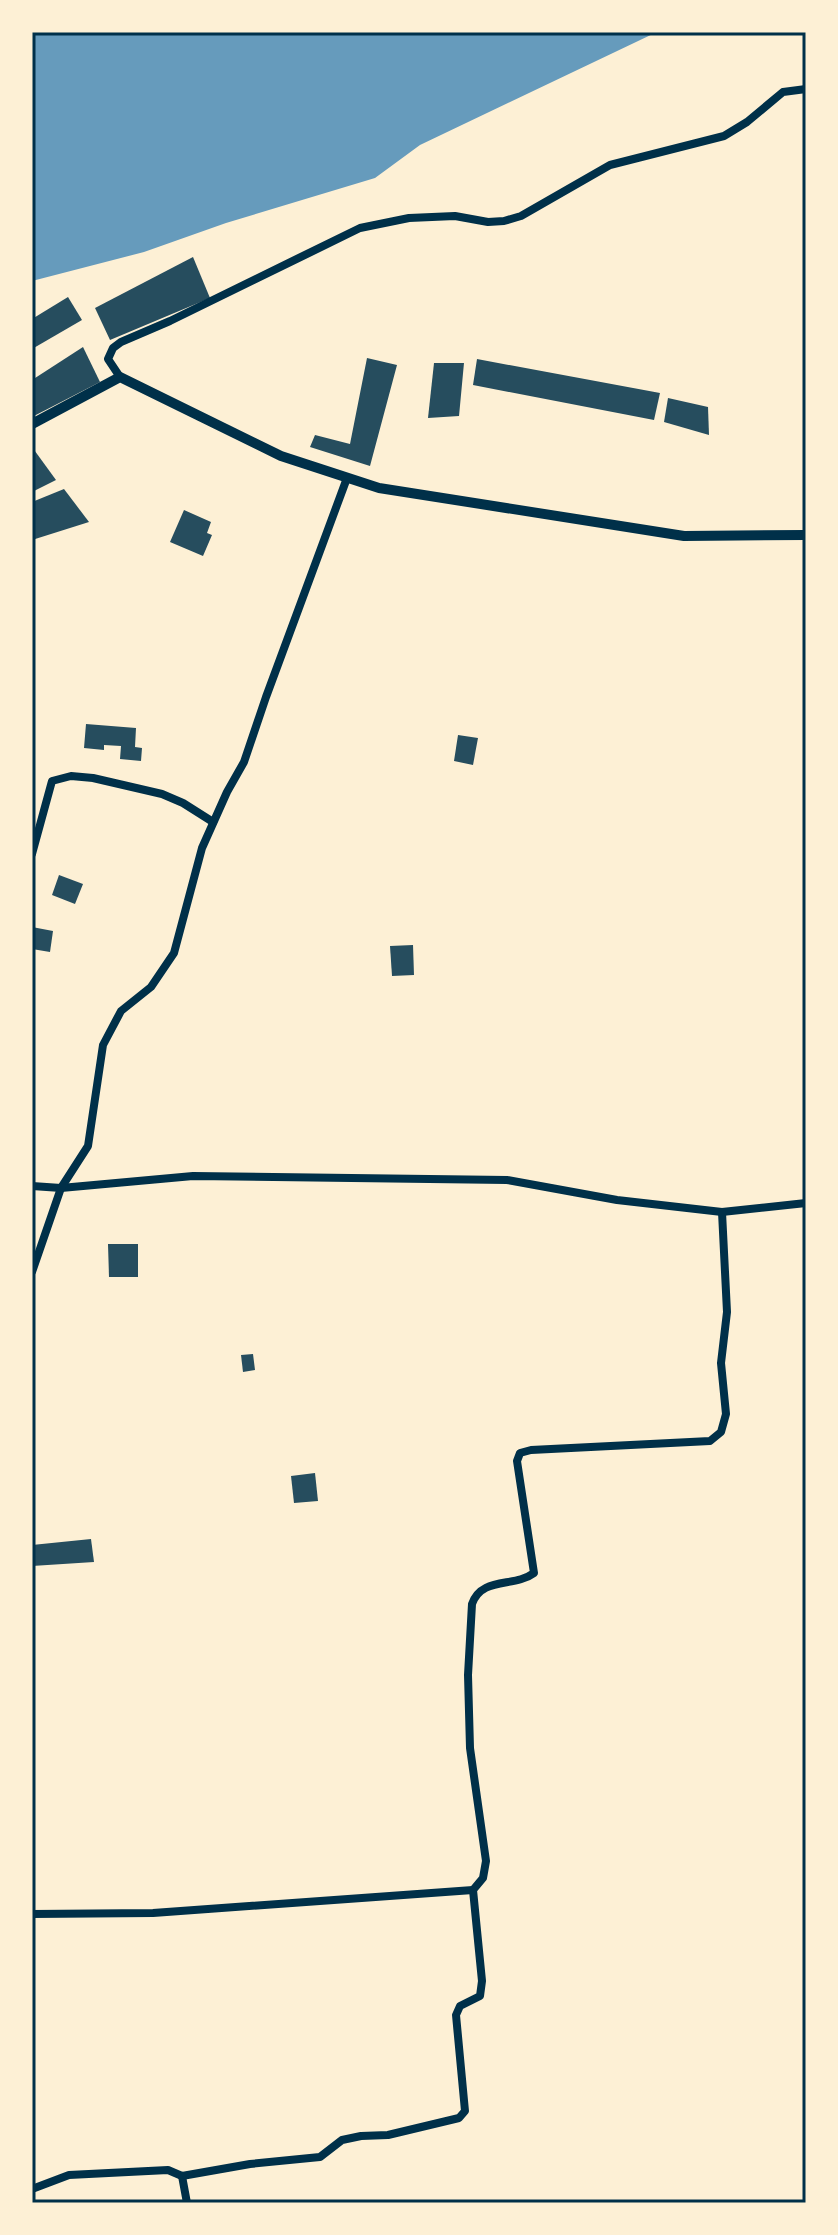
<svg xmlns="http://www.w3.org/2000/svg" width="838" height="2235" font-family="Arial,sans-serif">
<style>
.water{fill:#669bbc}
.building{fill:#264d5e}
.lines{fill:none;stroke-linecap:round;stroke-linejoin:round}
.minor{stroke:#003049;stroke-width:8}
.tertiary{stroke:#003049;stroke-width:10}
.neatline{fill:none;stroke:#003049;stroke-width:3}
</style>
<rect width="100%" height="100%" fill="#fdf0d5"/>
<!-- water -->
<path class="water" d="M32,32H657L420,145L375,178L226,223L144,252L32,281Z"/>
<!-- building -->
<g class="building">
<path d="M193,257L210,298L110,340L95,308Z"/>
<path d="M68,297L82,320L32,349V319Z"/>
<path d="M83,347L100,382L32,417V380Z"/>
<path d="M367,358L397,365L370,466L310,447L315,435L350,444Z"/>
<path d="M477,359L660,393L654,420L473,385Z"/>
<path d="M434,363H464L459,416L428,418Z"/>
<path d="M668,398L708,407L709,435L664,422Z"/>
<path d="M32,447L56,480L32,492Z"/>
<path d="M64,489L89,522L32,540V502Z"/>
<path d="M184,510L211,522L207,533L212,535L203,556L170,542Z"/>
<path d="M86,724L136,728L135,747L142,748L141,761L120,759L121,746L104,745V750L84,748Z"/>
<path d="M458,735L478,738L473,765L454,761Z"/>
<path d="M59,875L83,884L75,904L52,895Z"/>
<path d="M32,927L53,931L50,952L32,949Z"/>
<path d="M413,945L414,975L392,976L390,946Z"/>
<path d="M108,1244H138V1277H109Z"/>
<path d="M253,1354L255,1370L243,1372L241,1355Z"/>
<path d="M315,1473L318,1501L294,1503L291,1476Z"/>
<path d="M91,1539L94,1562L32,1566V1545Z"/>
</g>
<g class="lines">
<!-- minor -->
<g class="minor">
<path d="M120,377L108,359L113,348L121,342L170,321L360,228L409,218L455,216L488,222L504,221L521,216L610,165L724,136L747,122L783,92L806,89"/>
<path d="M32,854L52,781L71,776L93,778L162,794L183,803L213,822"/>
<path d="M32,1186L61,1188L193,1176L507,1180L617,1200L722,1212L806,1203"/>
<path d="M32,1272L61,1188L88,1146L103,1045L121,1011L151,987L174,953L202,848L227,792L244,762L266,697L347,478"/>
<path d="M32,1914L153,1913L473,1890"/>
<path d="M182,2176L187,2203"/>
<path d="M32,2189L69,2175L168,2170L182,2176L250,2164L320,2157L342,2140L361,2136L388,2135L459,2118L465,2111L456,2015L460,2006L480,1996L482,1981L473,1890L483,1878L486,1861L470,1748L468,1675L472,1604C482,1576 514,1588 534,1573L517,1461L520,1453L531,1450L710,1441L721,1432L726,1414L721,1363L727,1312L722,1212"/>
</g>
<!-- tertiary -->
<path class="tertiary" d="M32,424L120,377L281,456L379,488L684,536L806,535"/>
</g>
<!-- border -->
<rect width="838" height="2235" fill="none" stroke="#fdf0d5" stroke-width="68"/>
<rect x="34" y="34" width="770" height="2167" class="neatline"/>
</svg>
